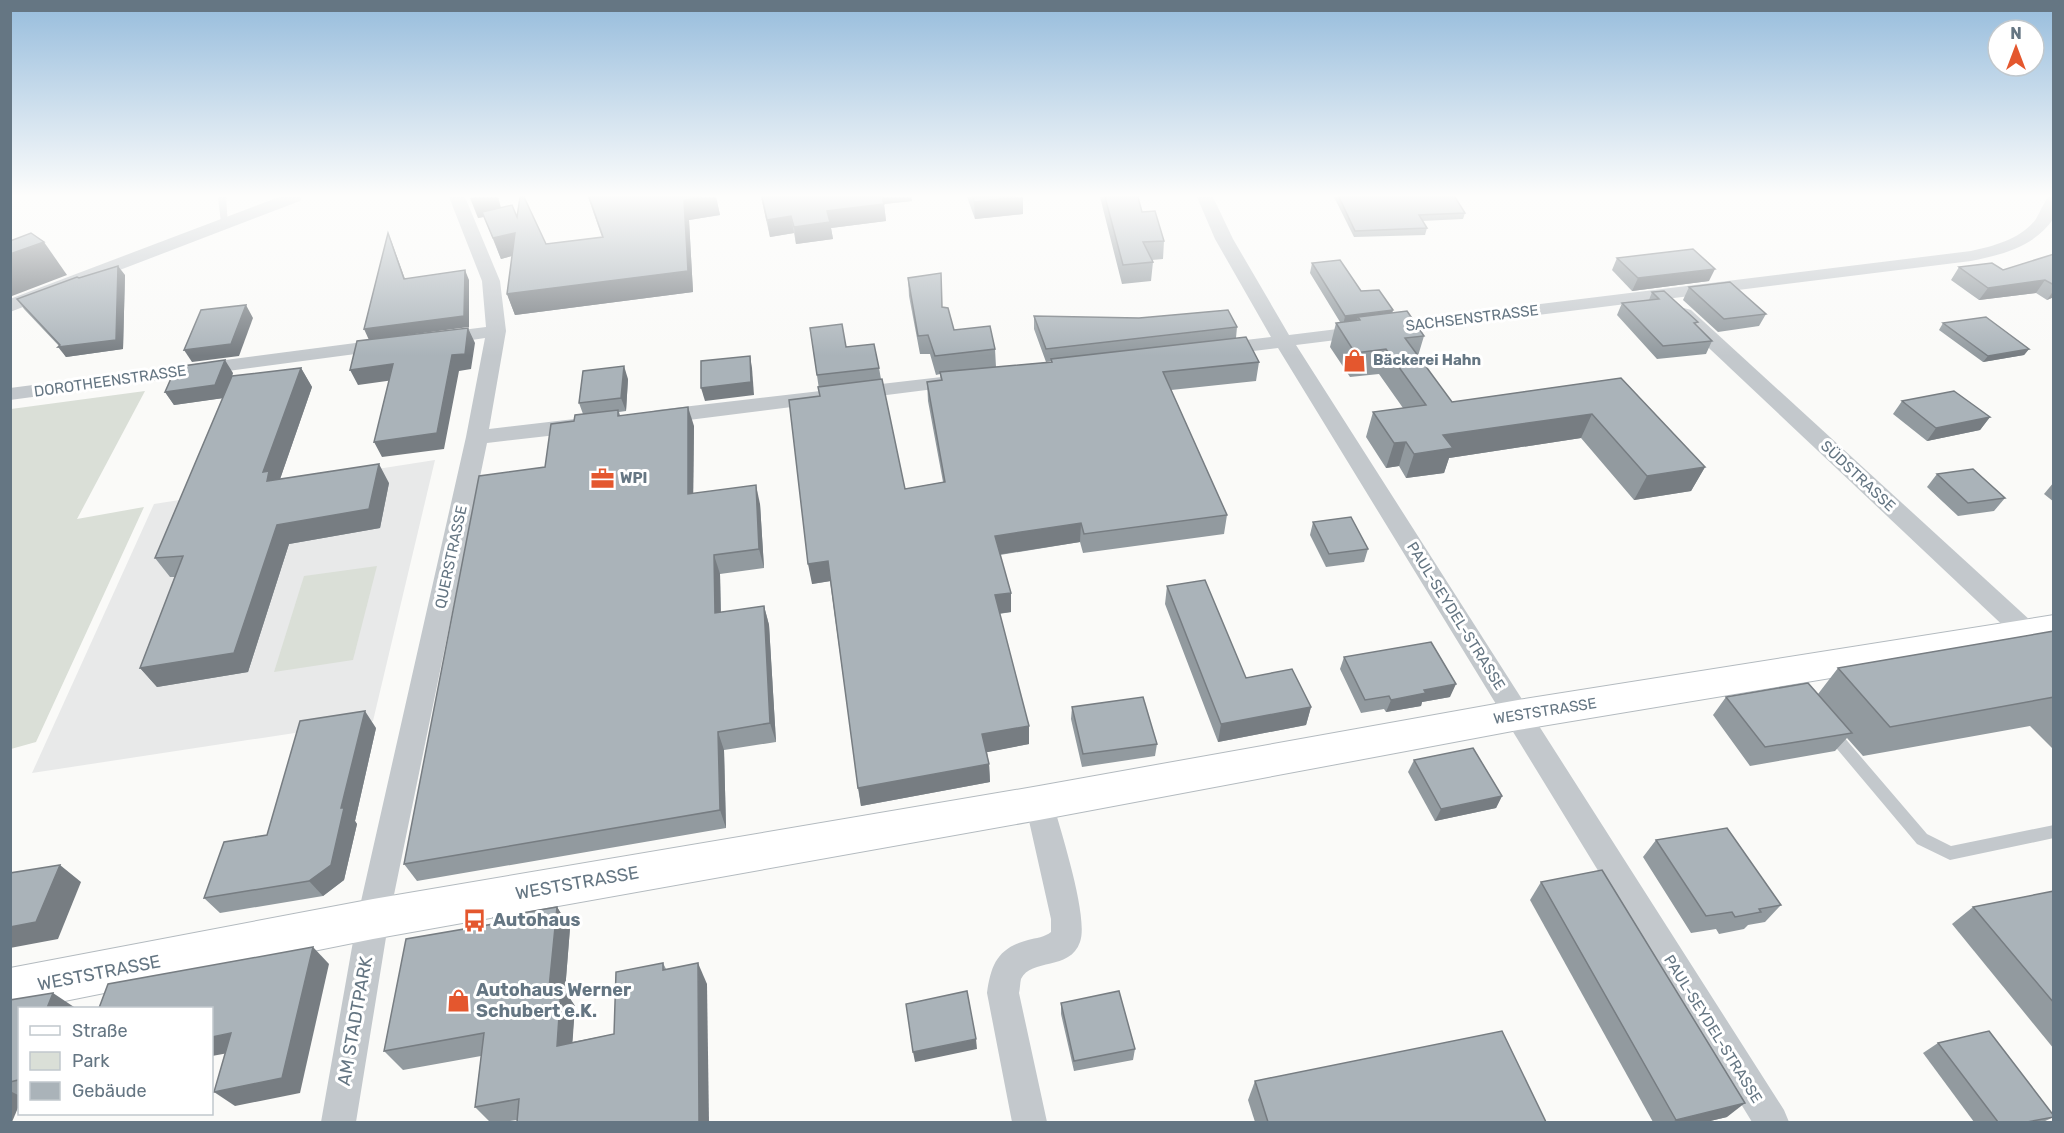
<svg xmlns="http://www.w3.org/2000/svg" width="2064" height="1133" font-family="Rubik,sans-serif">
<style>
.built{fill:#e8e9e9}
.green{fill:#dadfd7}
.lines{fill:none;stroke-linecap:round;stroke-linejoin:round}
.secondary-casing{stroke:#b3babf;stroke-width:2}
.service{fill:#c3c8cc;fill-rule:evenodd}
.minor{fill:#c3c8cc;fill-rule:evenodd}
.secondary{fill:#fff;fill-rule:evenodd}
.wall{fill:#929a9f}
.shaded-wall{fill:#777d82}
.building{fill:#aab3b9;stroke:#777d82;stroke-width:1.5}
.labels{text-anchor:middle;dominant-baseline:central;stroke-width:6;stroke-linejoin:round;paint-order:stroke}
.street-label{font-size:15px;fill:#657683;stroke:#fff}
.poi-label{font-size:15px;font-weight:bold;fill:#657683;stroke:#fff;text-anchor:start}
.near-street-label{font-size:18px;fill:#657683;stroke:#fff}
.near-poi-label{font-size:18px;font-weight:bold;fill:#657683;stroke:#fff;text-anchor:start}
</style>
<rect width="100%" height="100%" fill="#fafaf8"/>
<!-- built -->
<path class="built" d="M435,460L373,721L32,773L154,504Z"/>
<!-- green -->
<g class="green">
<path d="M145,391L77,519L144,507L36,742L11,749V409Z"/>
<path d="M377,566L353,660L274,672L304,576Z"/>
</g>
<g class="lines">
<defs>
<path id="secondary" d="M2054,615V641L1518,730L1039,820L373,939L10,1012V968L373,899L1039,786L1518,700Z"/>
</defs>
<!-- secondary casing -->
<use href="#secondary" class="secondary-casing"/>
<!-- service -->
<g class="service">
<path d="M218,197H226L228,225L221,223Z"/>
<path d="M1832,727L1837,729L1927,834L1951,846L2054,825V838L1950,860L1917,844L1827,737L1825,733L1827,729Z"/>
</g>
<!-- minor -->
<g class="minor">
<path d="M279,197H302L300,201L10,312V299Z"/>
<path d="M449,197H465L500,281L506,331L489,429L583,418L590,420L594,425L590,430L583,432L487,443L389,919L356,1122H321L357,919L466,437L485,338L438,345L431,343L428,339L431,335L438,333L486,327L482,281Z"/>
<path d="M1197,197H1213L1233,239L1289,335L1971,251C1994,246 2021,239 2036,219C2040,212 2043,204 2048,197H2054V218C2034,247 2004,254 1971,261L1296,345L1784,1110L1789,1122H1752L1278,348L1220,355L1213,353L1210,349L1213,345L1220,343L1271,337L1215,239Z"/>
<path d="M1684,308L1691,310L2054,642V668L2045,665L1677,318L1675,314L1677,310Z"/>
<path d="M386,339L393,341L396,345L393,349L10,400V388Z"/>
<path d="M959,375L966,377L969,381L966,385L657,424L650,422L647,417L650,412L657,410Z"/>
<path d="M1039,791L1049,794L1053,803C1061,832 1089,918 1080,942C1070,971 1031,958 1021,979C1020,983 1020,989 1019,993L1047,1122H1012L987,993C991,964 998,948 1028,940C1036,938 1045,937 1051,932V919L1025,803L1029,794Z"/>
</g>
<!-- secondary -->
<use href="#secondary" class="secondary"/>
</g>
<!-- wall -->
<g class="wall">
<path d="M498,197L501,208L517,217L546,244L602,237L588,197H716L720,215L689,220L693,292L515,315L507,294L512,256L501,259L484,217L478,218Z"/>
<path d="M761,197H911L912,201L884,204L886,221L831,228L833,239L796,244L794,233L770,237Z"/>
<path d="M967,197H1023V214L975,219Z"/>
<path d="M1100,197H1138L1142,212L1164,241L1163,259L1152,260L1153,262L1151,281L1122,284Z"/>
<path d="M1334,197H1455L1465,213L1463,219L1422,221L1427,228L1425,235L1354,237Z"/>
<path d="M2054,254V297L2047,300L2036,293L1979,300L1951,280L1959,267L2003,270Z"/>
<path d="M1617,258L1709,281L1632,291L1612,270Z"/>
<path d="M1312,263L1393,310L1392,313L1424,336L1418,356L1452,402L1621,378L1705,467L1691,491L1634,500L1581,438L1449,458L1444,473L1406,478L1399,466L1386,468L1366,437L1373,412L1403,408L1379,374L1350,377L1330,347L1336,323L1340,322L1310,273Z"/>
<path d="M125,275L123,349L66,357L59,346L24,309L17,299L79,278Z"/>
<path d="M908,278L954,330L995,349L996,367L1051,362V361L1046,362L1034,329V316L1237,327L1236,338L1259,362L1256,381L1171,390L1227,515L1224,534L1083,553L1080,542L1000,555L1011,593V612L999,614L1029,726V744L987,752L989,764L990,782L861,806L830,581L812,584L820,396L810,328L846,347L879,368L881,379L905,489L943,482L928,401L927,382L941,380L940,374L936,375L930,354H920L909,296Z"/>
<path d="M1689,287L1766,314L1759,326L1718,332L1683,300Z"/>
<path d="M1652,292L1712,341L1706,354L1657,359L1617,315L1622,303L1649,300Z"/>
<path d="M1943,323L2029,349L2024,355L1983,362L1939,330Z"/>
<path d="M301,368L312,387L280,479L389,483L380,528L289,544L248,672L157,687L140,668L175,577H170L155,558L223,398L174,405L165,392L233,373L228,387Z"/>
<path d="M628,379L626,411L619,412L620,415L694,426L693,493L760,504L764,568L720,574L721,612L764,606L769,625L776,742L724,750L726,828L417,881L404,864L545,467L574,421L583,414L579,403Z"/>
<path d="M1902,401L1990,417L1980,430L1927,441L1893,414Z"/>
<path d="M1937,474L2005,498L1994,511L1958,516L1927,487Z"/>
<path d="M2054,482V502L2044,494Z"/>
<path d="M1313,522L1368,549L1364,562L1326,567L1310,535Z"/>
<path d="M1167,586L1246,678L1311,707L1306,725L1218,742L1165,604Z"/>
<path d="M2054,631V750L2030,726L1863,756L1847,738L1835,751L1750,766L1713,715L1726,697L1818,694L1838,668Z"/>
<path d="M1344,657L1450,697L1422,702L1421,706L1386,712L1384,709L1361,713L1340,669Z"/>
<path d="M1072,707L1157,744L1155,756L1082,767L1071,719Z"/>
<path d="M376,728L355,821L357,824L344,880L323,896L220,913L204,898Z"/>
<path d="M1414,760L1502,796L1496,808L1435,821L1408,772Z"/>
<path d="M1656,840L1781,905L1765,922L1748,925L1744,929L1719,934L1716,929L1691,933L1643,857Z"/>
<path d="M1541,882L1727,1117L1706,1122H1653L1530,900Z"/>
<path d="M2054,891V1049L1952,924L1973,907Z"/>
<path d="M557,907L570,928L565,991L575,1006L572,1042L614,1034L663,963L666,969L707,984L517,1120L503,1122H490L475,1107L481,1056L403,1070L384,1051L493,924Z"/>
<path d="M10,1000L74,1007L20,1008V1103L10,1122Z"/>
<path d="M1061,1003L1135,1049L1133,1060L1074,1071L1061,1014Z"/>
<path d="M1938,1043L2054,1117L2043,1122H1974L1923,1053Z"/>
<path d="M1255,1081L1546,1122H1255L1248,1100Z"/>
</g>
<!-- shaded-wall -->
<g class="shaded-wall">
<path d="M475,197H498L502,213L478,218L470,198Z"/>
<path d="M701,197H716L720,215L689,220L693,292L515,315L507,294L684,200Z"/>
<path d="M882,197H911L912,201L884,204L886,221L831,228L833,239L796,244L794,227L827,211Z"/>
<path d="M1015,197H1023V214L975,219L974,202Z"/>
<path d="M791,216L794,233L770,237L767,220Z"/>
<path d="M388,233L392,243L409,290L404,279Z"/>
<path d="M515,233L522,253L501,259L493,238Z"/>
<path d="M44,242L67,275L12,296L10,293V254Z"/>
<path d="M118,266L125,275L123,349L66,357L58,347Z"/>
<path d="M1715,269L1709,281L1632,291L1638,278Z"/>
<path d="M465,270L469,280V327L369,340L364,329Z"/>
<path d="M2045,280L2036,293L1979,300L1988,288Z"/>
<path d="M2054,290V297L2047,300Z"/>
<path d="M246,305L253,318L239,356L192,362L184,350Z"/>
<path d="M1393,310L1390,320H1360L1358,317L1356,325L1343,326L1345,316Z"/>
<path d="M468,328L475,343L471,369L459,371L444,449L382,457L374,442L452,355Z"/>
<path d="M2029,349L2024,355L1983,362L1988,356Z"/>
<path d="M750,356L752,368L754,395L705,401L701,388Z"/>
<path d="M225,360L233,373L224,398L174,405L165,392Z"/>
<path d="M393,364L401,379L358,385L350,370Z"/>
<path d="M624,366L628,379L626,411L621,398Z"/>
<path d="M301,368L312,387L278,485L267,481L263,472Z"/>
<path d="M688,407L694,426L693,513L688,494Z"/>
<path d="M1592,414L1581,438L1449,458L1444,473L1406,478L1414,454L1443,435Z"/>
<path d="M1990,417L1980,430L1927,441L1936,428Z"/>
<path d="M1406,442L1399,466L1386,468L1394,443Z"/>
<path d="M379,464L389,483L380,528L289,544L248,672L157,687L140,668L277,525Z"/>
<path d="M1705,467L1691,491L1634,500L1647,476Z"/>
<path d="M756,485L760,504L764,568L759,549Z"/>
<path d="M1081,523L1080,542L996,555L995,536Z"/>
<path d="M714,555L720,574L721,632L715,613Z"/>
<path d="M828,561L831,581L812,584L808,564Z"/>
<path d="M1011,593V612L995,614V595Z"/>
<path d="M764,606L769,625L776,742L770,723Z"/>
<path d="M1456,684L1450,697L1422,702L1421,706L1386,712L1391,700L1424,690Z"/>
<path d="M1311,707L1306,725L1218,742L1221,724Z"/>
<path d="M365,711L376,728L355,821L357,824L344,880L323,896L309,881L341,808Z"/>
<path d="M1029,726V744L983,753L982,734Z"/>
<path d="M718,732L724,750L726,828L720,810Z"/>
<path d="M989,764L990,782L861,806L858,788Z"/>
<path d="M1502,796L1496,808L1435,821L1441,809Z"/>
<path d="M60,865L81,882L58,939L10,948V927Z"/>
<path d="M557,907L570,928L565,991L575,1006L571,1064L557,1046L549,988Z"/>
<path d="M313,947L329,964L300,1093L235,1106L214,1092Z"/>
<path d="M698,963L707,984L709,1122H699Z"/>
<path d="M53,993L74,1007L73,1008H47Z"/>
<path d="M231,1033L250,1049L212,1056V1037Z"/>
<path d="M976,1039L977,1049L915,1062L913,1052Z"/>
<path d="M10,1091L20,1096V1103L12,1122H10Z"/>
<path d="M1745,1103L1727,1117L1706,1122H1672L1676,1120Z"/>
</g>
<!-- building -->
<g class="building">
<path d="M520,197H524L546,244L603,237L589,197H701L684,200L688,271L507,294L515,233L493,238L482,212L512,205L517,217Z"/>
<path d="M762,197H882L884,204L827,211L830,222L794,227L791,216L767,220Z"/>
<path d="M973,197H1015L974,202Z"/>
<path d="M1105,197H1138L1142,212L1155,211L1164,241L1143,242L1153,262L1123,265Z"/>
<path d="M1339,197H1455L1465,213L1419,215L1427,228L1355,231Z"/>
<path d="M31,233L44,242L10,254V241Z"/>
<path d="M388,233L404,279L465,270L464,316L364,329Z"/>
<path d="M1693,249L1715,269L1638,278L1617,258Z"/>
<path d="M2054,254V285L2045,280L1988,288L1959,267L1992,263L2003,270Z"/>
<path d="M1340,260L1361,291L1379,290L1393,310L1345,316L1312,263Z"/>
<path d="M118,266L116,340L58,347L60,345L17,299L77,277L79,278Z"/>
<path d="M941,273L942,307L948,308L954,330L990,326L995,349L935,356L928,335L918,336L908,278Z"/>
<path d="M1730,282L1766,314L1724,319L1689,287Z"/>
<path d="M1664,291L1698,322L1694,323L1712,341L1663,346L1622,303L1659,299L1652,292Z"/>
<path d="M246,305L231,344L184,350L201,310Z"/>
<path d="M1228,310L1237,327L1046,349L1034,316L1139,318Z"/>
<path d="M1407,311L1424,336L1405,338L1452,402L1621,378L1705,467L1647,476L1592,414L1443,435L1453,448L1414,454L1406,442L1394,443L1373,412L1426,405L1386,349L1355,353L1336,323L1360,320L1358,317Z"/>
<path d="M1986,317L2029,349L1988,356L1943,323Z"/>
<path d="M842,324L846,347L874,344L879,368L817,375L810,328Z"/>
<path d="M468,328L465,354L452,355L437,433L374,442L393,364L350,370L357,341Z"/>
<path d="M1246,337L1259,362L1163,372L1227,515L1084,534L1081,523L995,536L1011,593L995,595L1029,726L982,734L989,764L858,788L828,561L808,564L789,400L820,396L818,387L882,379L905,489L945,482L927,382L942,380L940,372L1052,362L1051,359Z"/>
<path d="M750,356L751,382L701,388V361Z"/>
<path d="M225,360L215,385L165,392L176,367Z"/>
<path d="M624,366L621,398L579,403L583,371Z"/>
<path d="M301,368L263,472L269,471L267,481L379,464L369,509L277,525L234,653L140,668L183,556L155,558L232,376Z"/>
<path d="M1954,391L1990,417L1936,428L1902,401Z"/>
<path d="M688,407V494L756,485L759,549L714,555L715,613L764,606L770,723L718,732L720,810L404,864L479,476L545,467L551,424L574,421L575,415L618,410V416Z"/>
<path d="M1973,469L2005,498L1968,503L1937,474Z"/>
<path d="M1351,517L1368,549L1329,554L1313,522Z"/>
<path d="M1205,580L1246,678L1292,669L1311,707L1221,724L1167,586Z"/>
<path d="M2054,631V697L1890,727L1838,668Z"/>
<path d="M1431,642L1456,684L1424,690L1426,693L1391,700L1389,696L1365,700L1344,657Z"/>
<path d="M1808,683L1852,733L1765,747L1726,697Z"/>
<path d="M1143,697L1157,744L1083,754L1072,707Z"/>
<path d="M365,711L341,808H344L331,865L309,881L204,898L224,842L267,835L300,721Z"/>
<path d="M1473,748L1502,796L1441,809L1414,760Z"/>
<path d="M1727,828L1781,905L1759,909L1761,912L1735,917L1732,912L1706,916L1656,840Z"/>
<path d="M60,865L36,922L10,927V873Z"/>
<path d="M1602,870L1745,1103L1676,1120L1541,882Z"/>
<path d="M2054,891V1003L1973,907Z"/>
<path d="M557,907L549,988L561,986L557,1046L614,1034L616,972L663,963V970L698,963L699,1122H517L519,1099L475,1107L484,1033L384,1051L406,939L493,924V918Z"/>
<path d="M313,947L282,1078L214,1092L231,1033L212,1037V1008H99L108,984Z"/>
<path d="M967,991L976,1039L913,1052L906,1004Z"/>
<path d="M1119,991L1135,1049L1074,1061L1061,1003Z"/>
<path d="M53,993L47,1008H20V1076L18,1080L10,1082V1000Z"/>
<path d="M1502,1031L1546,1122H1268L1255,1081Z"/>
<path d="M1989,1031L2054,1116V1117L2027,1122H1998L1938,1043Z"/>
</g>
<!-- sky -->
<linearGradient id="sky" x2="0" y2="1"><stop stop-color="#96bcdc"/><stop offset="0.55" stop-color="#fdfdfc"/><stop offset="1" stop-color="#fdfdfc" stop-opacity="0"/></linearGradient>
<rect width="2064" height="356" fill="url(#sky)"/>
<!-- icons -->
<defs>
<symbol id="shop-bare" viewBox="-9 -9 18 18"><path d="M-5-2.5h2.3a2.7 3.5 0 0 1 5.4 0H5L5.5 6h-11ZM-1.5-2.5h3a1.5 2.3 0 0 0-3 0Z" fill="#e4572e" stroke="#fff" stroke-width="2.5" paint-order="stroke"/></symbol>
<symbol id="office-bare" viewBox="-9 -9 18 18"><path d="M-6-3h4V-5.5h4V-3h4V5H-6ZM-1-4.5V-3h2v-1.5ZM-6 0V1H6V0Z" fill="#e4572e" stroke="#fff" stroke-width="2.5" paint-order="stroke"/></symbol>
<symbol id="bus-bare" viewBox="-9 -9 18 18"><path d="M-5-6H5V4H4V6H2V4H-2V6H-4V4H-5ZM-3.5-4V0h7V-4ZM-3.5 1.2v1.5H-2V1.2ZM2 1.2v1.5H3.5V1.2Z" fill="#e4572e" stroke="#fff" stroke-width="2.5" paint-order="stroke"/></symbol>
</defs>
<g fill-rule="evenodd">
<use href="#shop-bare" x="1338" y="344" width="33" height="33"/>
<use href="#office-bare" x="586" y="462" width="33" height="33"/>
<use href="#bus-bare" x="458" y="904" width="33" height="33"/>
<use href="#shop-bare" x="442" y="984" width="33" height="33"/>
</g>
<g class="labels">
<!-- street labels -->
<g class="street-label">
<text transform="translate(1472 318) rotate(-7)">SACHSENSTRASSE</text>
<text transform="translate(110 381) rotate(-8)">DOROTHEENSTRASSE</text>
<text transform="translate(1858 476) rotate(43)">SÜDSTRASSE</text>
<text transform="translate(451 557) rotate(-78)">QUERSTRASSE</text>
<text transform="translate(1456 616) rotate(58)">PAUL-SEYDEL-STRASSE</text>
<text transform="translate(1545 711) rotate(-9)">WESTSTRASSE</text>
<text transform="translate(1713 1029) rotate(58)">PAUL-SEYDEL-STRASSE</text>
</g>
<!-- poi labels -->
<g class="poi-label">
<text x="1373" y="360">Bäckerei Hahn</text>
<text x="620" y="478">WPI</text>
</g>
<!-- near-street labels -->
<g class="near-street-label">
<text transform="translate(577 883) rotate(-10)">WESTSTRASSE</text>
<text transform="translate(99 973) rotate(-11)">WESTSTRASSE</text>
<text transform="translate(355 1021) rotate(-80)">AM STADTPARK</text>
</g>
<!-- near-poi labels -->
<g class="near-poi-label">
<text x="493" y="920">Autohaus</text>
<text x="476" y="990">Autohaus Werner<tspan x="476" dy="21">Schubert e.K.</tspan></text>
</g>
</g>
<!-- border -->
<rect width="2064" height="1133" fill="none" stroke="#657683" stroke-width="24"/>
<!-- legend -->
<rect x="18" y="1007" width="195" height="108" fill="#ffffff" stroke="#c1c8cd" stroke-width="1.5"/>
<rect x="30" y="1026" width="30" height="9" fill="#ffffff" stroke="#c1c8cd" stroke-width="1.5"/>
<text x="72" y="1037" font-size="18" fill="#657683">Straße</text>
<rect x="30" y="1052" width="30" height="18" fill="#dadfd7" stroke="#c1c8cd" stroke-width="1.5"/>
<text x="72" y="1067" font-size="18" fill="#657683">Park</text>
<rect x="30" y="1082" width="30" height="18" fill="#aab3b9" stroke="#c1c8cd" stroke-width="1.5"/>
<text x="72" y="1097" font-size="18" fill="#657683">Gebäude</text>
<!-- north arrow -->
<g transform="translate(2016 48)"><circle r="28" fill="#ffffff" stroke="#c1c8cd" stroke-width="1.5"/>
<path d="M0-4.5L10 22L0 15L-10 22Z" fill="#e4572e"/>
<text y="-9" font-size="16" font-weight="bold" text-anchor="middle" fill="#657683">N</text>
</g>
</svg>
